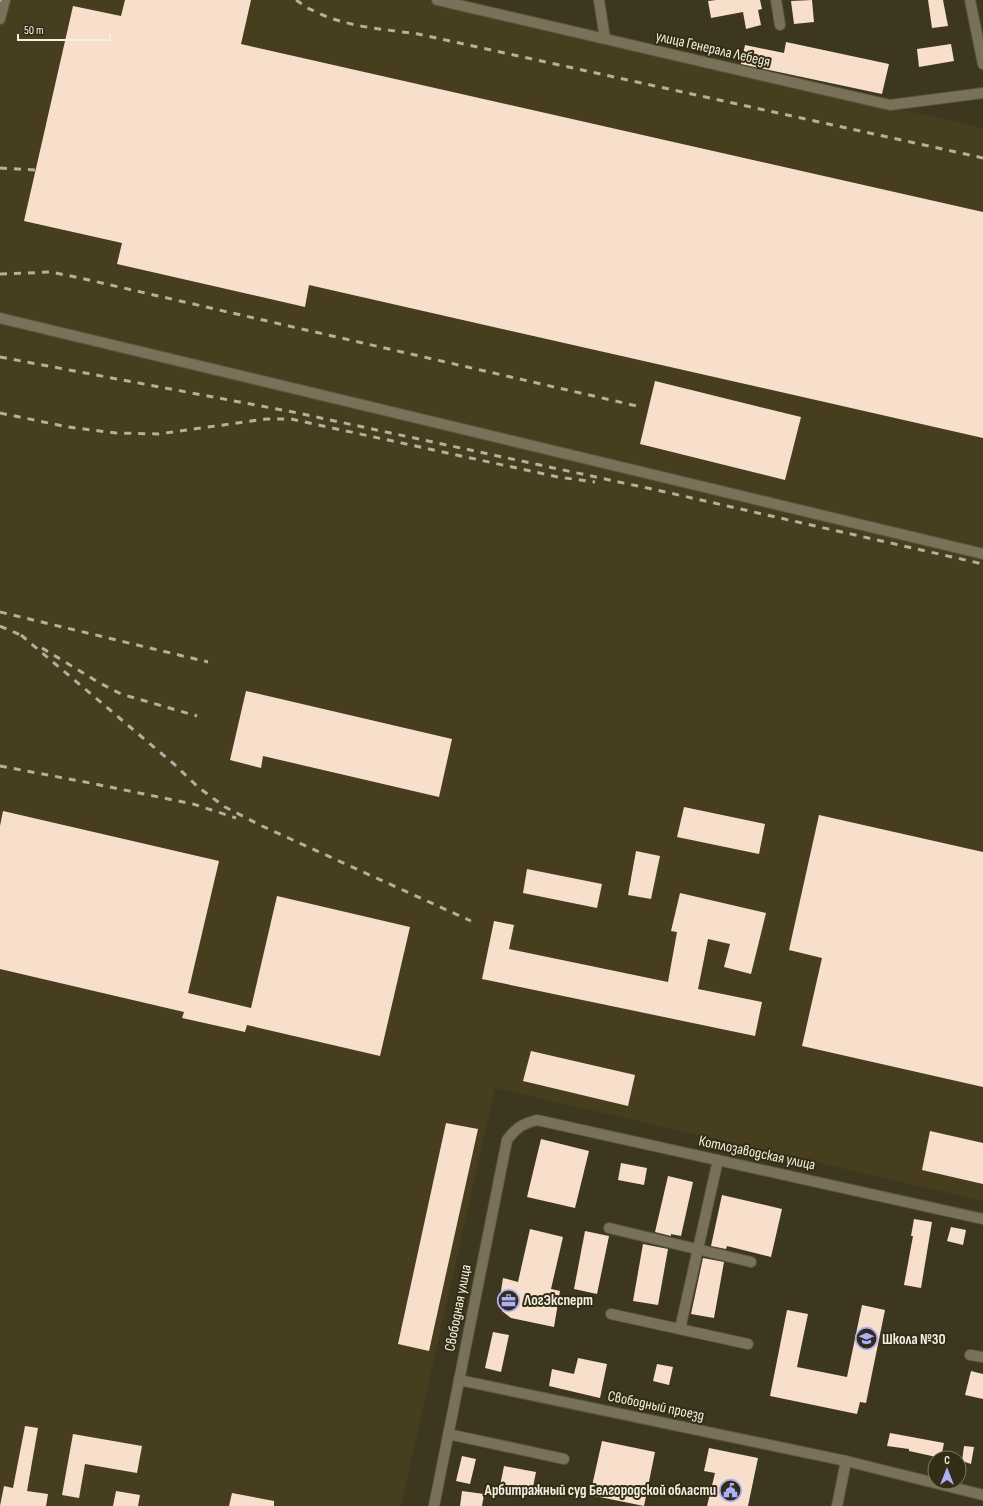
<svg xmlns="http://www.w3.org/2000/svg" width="983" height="1506" font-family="'Sofia Sans Condensed',sans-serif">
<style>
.built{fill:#473e1f}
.building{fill:#f8dfcc}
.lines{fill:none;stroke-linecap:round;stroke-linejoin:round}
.minor-casing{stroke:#5b5440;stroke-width:12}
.minor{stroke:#797158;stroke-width:10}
.rail{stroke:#b4af9e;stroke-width:3;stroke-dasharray:7 7;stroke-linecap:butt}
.labels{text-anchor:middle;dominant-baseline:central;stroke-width:4;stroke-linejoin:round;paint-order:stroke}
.street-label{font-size:15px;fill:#f3efe1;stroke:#332d16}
.poi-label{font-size:15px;font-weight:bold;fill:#f3efe1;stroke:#332d16;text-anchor:start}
</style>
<rect width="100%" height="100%" fill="#3e3720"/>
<!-- built -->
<path class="built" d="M0,0H425L983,128V1201L495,1088L401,1506H0Z"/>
<!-- building -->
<g class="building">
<path d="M125,0H251L241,44L983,212V438L309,285L305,307L117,264L122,243L24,221L73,6L121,16Z"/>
<path d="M716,0H760L762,9L758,10L761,25L746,29L743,12L711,18L708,1Z"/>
<path d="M812,0L814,22L794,24L791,1Z"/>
<path d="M928,0H943L948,26L932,28Z"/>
<path d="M786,42L889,64L882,94L741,64L745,45L784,53Z"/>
<path d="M951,44L954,61L919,67L917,49Z"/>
<path d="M655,381L801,417L785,480L640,444Z"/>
<path d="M246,691L452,739L439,797L263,756L261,768L230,760Z"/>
<path d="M684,807L765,824L759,854L677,837Z"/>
<path d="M3,811L219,861L188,993L251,1008L277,896L410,927L380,1056L247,1025L245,1032L182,1018L184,1012L0,969V826Z"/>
<path d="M819,815L983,852V1087L802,1046L822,958L789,950Z"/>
<path d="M636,851L660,856L651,899L628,895Z"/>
<path d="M527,869L602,884L597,908L523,893Z"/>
<path d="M680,893L766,913L751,974L724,967L730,944L708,939L698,989L762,1002L755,1036L482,979L494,921L514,925L509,949L668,982L677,932L671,931Z"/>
<path d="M531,1051L635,1075L628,1106L523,1081Z"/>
<path d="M446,1123L478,1129L429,1351L398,1344Z"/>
<path d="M930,1131L983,1143V1184L922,1170Z"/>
<path d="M541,1139L589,1151L575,1208L527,1197Z"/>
<path d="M621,1163L647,1168L644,1185L618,1180Z"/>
<path d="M668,1176L693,1182L681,1236L671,1234V1236L655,1232Z"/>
<path d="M722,1195L782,1209L771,1257L727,1246L726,1249L711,1246Z"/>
<path d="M914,1219L932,1222L921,1288L904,1285L913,1236H911Z"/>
<path d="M951,1227L966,1230L963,1245L947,1241Z"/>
<path d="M530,1229L563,1237L551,1289L560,1291L554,1327L511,1318L502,1311L500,1297L503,1278L518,1282Z"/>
<path d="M585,1231L609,1236L597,1294L574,1289Z"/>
<path d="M643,1244L668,1249L658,1305L633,1301Z"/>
<path d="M703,1258L724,1262L714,1318L691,1314Z"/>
<path d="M862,1305L885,1310L866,1403L860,1402L857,1414L770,1396L787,1310L808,1314L797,1367L847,1377Z"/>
<path d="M493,1332L509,1335L501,1372L485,1368Z"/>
<path d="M578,1358L607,1364L600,1398L549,1386L552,1369L574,1374Z"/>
<path d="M657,1364L673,1367L669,1385L653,1381Z"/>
<path d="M971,1371L983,1374V1399L965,1395Z"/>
<path d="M25,1426L38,1428L27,1491L48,1494L46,1506H0L4,1486L13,1488Z"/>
<path d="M890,1433L944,1443L941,1458L909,1451V1449L887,1446Z"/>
<path d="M73,1434L142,1446L137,1473L85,1464L79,1498L62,1495Z"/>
<path d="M602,1441L655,1452L644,1506L590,1495Z"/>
<path d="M964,1446L974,1447L971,1464L962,1461Z"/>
<path d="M709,1448L758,1458L748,1506H707L715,1473L704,1471Z"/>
<path d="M462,1456L476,1459L470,1484L456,1481Z"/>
<path d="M504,1466L536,1472L532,1492L500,1486Z"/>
<path d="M116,1491L140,1495L138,1506H113Z"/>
<path d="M462,1491L484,1494L482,1506H460Z"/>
<path d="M232,1493L274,1501V1506H229Z"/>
</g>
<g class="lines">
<defs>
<g id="minor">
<path d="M437,0L890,105L983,93"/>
<path d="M599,0L605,39"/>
<path d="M776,0L780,25"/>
<path d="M970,0L983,64"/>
<path d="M0,19L5,0"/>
<path d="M0,318L983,554"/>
<path d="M609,1228L751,1262"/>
<path d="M611,1314L748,1344"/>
<path d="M680,1329L718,1160"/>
<path d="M970,1355L983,1357"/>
<path d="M459,1380L846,1461L983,1495"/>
<path d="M448,1434L564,1459"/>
<path d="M434,1506L507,1140C517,1127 522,1124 537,1120L983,1219"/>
<path d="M837,1506L846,1461"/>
</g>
</defs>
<!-- minor casing -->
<use href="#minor" class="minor-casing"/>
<!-- minor -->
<use href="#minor" class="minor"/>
<!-- rail -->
<g class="rail">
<path d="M296,0C301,3 306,8 312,10C344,27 383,29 418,34L983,158"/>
<path d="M0,1L1,0"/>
<path d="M0,168L36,170"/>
<path d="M0,274L51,272L80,278L637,406"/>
<path d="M0,357L293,412L661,491L983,564"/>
<path d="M0,413L68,427L116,433L158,434L266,419H291L558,477L595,482"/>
<path d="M0,612L208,662"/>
<path d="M0,626L25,637"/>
<path d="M21,635L174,764L198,787L225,807L262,826L471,921"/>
<path d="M42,648L98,682L121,694L197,716"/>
<path d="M0,766L90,783L193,804L236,818"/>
</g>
</g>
<!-- icons -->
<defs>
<symbol id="office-ring" viewBox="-11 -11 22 22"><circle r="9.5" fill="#332d16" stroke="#adaffb" stroke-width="1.5"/><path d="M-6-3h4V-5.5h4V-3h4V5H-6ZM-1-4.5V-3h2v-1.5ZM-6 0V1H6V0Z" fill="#adaffb"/></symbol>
<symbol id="school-ring" viewBox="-11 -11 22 22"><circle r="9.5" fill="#332d16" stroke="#adaffb" stroke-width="1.5"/><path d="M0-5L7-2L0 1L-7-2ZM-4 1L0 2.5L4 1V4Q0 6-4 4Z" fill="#adaffb"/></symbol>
<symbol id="civic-ring" viewBox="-11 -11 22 22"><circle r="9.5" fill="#332d16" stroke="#adaffb" stroke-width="1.5"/><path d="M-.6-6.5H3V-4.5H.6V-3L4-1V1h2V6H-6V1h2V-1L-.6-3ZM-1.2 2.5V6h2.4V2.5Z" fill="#adaffb"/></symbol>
</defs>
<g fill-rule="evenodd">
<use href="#office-ring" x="496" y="1288" width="25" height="25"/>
<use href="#school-ring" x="854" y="1326" width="25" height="25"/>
<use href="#civic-ring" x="718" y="1478" width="25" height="25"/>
</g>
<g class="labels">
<!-- street labels -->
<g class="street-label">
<text transform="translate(713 49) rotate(13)">улица Генерала Лебедя</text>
<text transform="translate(757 1153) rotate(12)">Котлозаводская улица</text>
<text transform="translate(458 1308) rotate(-79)">Свободная улица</text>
<text transform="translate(656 1406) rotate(12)">Свободный проезд</text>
</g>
<!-- poi labels -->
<g class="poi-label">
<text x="524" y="1300">ЛогЭксперт</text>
<text x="882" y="1339">Школа №30</text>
<text x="716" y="1490" text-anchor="end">Арбитражный суд Белгородской области</text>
</g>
</g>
<!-- north arrow -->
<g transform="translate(947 1470)"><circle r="19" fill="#332d16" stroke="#807b67"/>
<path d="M0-3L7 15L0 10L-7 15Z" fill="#adaffb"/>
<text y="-6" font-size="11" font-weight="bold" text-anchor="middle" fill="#f3efe1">С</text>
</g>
<!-- scale -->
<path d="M18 34v6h92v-6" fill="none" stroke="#f3efe1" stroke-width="2"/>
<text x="24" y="34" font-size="12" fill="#f3efe1" stroke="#332d16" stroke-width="3" paint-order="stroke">50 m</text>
</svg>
